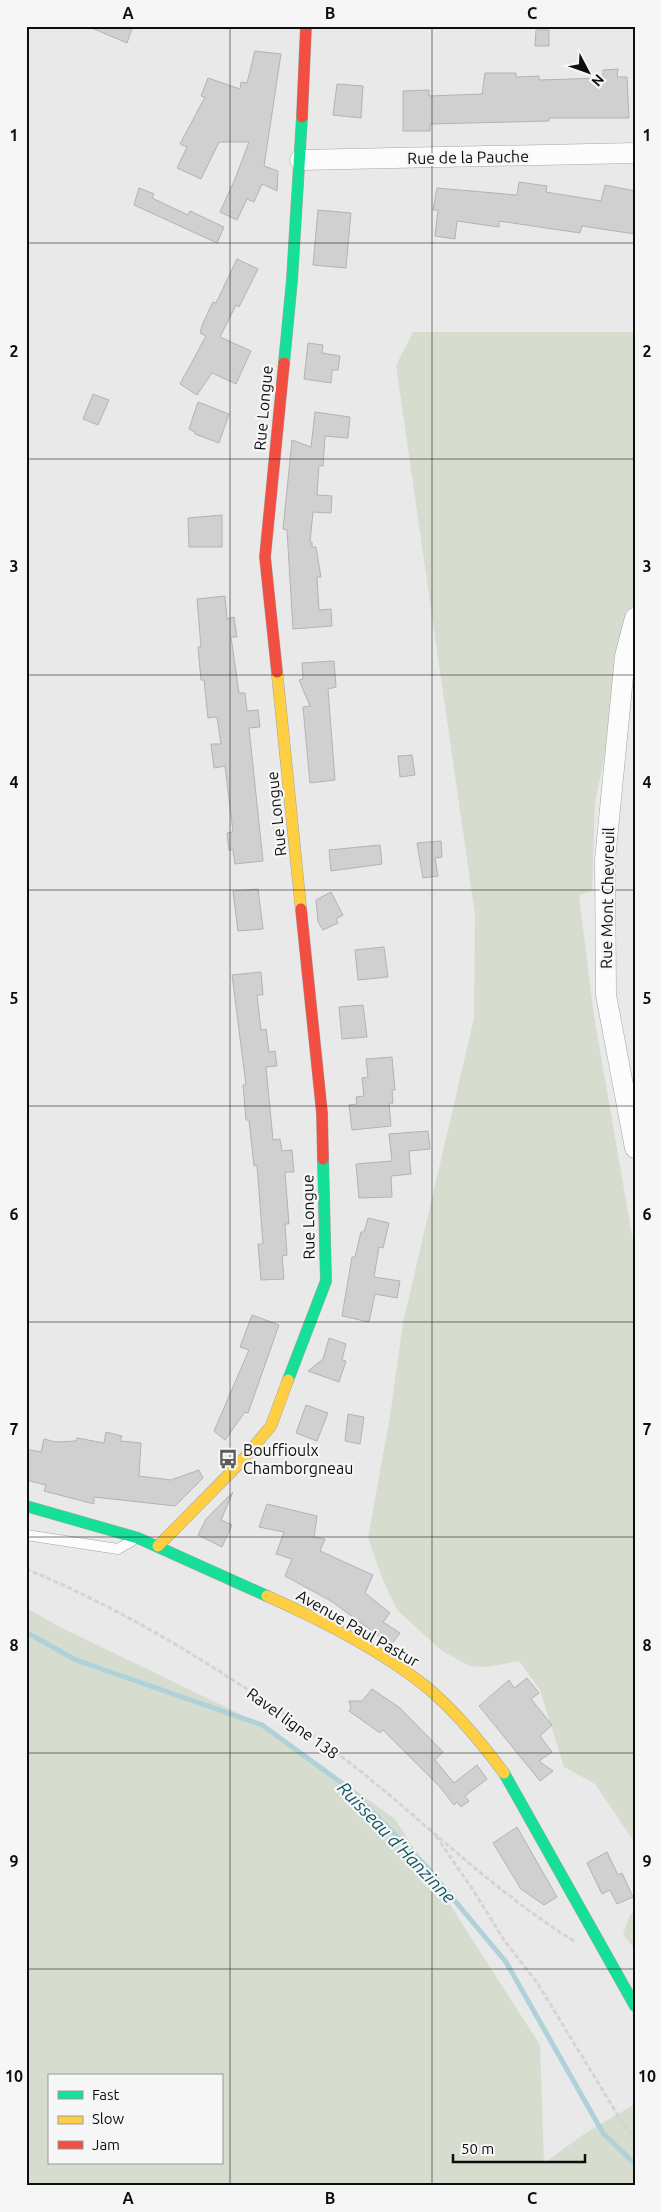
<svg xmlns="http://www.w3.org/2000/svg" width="661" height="2212" font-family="Ubuntu,sans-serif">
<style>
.green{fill:#d6ddce;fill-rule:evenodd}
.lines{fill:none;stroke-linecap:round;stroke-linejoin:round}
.stream{stroke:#afd1d9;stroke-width:5}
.building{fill:#d0d0d1;stroke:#b3b3b3}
.lane-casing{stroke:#a5a5a5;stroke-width:11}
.street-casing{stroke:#a5a5a5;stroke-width:21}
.fast-casing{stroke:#a5a5a5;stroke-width:12}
.slow-casing{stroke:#a5a5a5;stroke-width:12}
.jam-casing{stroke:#a5a5a5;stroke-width:12}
.path{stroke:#d4d4d4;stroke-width:3;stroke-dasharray:5 2.5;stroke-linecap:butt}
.lane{stroke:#fcfcfc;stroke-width:10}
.street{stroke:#fcfcfc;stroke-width:20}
.fast{stroke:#16e098;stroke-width:11}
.slow{stroke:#ffcf43;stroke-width:11}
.jam{stroke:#f24e42;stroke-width:11}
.grid{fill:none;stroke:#0e0e0e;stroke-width:1;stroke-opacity:0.55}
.labels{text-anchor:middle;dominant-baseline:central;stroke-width:4.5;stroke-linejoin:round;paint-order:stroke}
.street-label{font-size:16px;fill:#0e0e0e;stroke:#f6f6f7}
.poi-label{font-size:16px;fill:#0e0e0e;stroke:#f6f6f7;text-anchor:start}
.water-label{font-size:18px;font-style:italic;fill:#115662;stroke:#f6f6f7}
.neatline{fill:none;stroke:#0e0e0e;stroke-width:2}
.grid-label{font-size:16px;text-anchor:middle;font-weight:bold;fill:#0e0e0e}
</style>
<rect width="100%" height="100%" fill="#e9e9e9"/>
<!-- green -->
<g class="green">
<path d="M413,332H635V608L595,803L592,891L579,895L594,1016L635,1252V1843L595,1784L564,1767L540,1690L519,1661L487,1667L470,1666L442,1651L397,1610L382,1578L368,1538L390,1416L403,1323L474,1018L475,915L396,365Z"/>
<path d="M26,1608L60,1627L269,1728L395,1819L540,2045L544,2163L587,2132L635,2104V2186H26ZM49,2076H221V2163H49Z"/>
<path d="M635,1910V1950L623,1934L630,1915Z"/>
</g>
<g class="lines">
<!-- stream -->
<path class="stream" d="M26,1632L76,1660L262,1725L350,1789L425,1865L506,1962L603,2133L635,2164"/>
</g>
<!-- building -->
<g class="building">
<path d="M87,26H133L127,43Z"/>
<path d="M536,30H549V46H535Z"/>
<path d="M255,51L281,54L264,166L278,171L277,191L262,184L254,202L247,199L237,220L220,212L235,179L249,142H219L201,179L177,168L187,147L180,144L205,97L201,96L208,78L240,89L241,82L247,83Z"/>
<path d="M618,69L617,77H627L629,118H549V121L430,124V131H403V91L429,90V96L482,94L485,73H516V77L539,76V80L601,78H603V70Z"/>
<path d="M337,84L363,86L361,118L333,115Z"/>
<path d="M519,182L547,186L546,192L601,201L605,185L635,191V234L582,226L580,233L499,221V227L457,221L455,239L435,236L438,210H433L437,188L517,195Z"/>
<path d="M139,188L154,194L152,198L188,215L190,211L224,227L217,243L134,205Z"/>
<path d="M318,210L351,213L346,268L313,265Z"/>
<path d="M237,259L258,269L239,307L236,305L220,337L251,351L236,384L212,373L197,395L180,384L206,336L200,333L203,323L213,302L216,303Z"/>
<path d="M308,343L323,345L322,353L340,356L338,370H332L331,383L304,379Z"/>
<path d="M93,394L109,400L98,425L83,419Z"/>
<path d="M198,402L229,414L219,443L195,434V432L189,429Z"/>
<path d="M315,412L350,417L348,438L325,436L323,466H319L317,495L332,496L331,513L313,512L310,542H312V547H316L321,577H317L319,610L331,609L332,626L293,629L287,530L283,529L292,440L311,447Z"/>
<path d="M222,515V547H189L188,518Z"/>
<path d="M225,596L227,619L234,617L237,637H231L239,693H245L247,711L258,710L260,727L249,728L263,861L235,864L233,850H229L227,833L233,832L225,766L214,768L211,744H221L217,717L208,718L204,680H201L198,647H201L197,599Z"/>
<path d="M334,661L336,687L328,689L335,780L310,783L303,707L310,706L299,680L303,679L302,663Z"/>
<path d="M412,755L415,775L400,777L398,756Z"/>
<path d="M441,841L442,857L435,858L438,876L423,878L417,843Z"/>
<path d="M380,845L382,864L331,871L329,850Z"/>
<path d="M258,889L263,929L238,931L233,891Z"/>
<path d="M331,892L343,915L336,919L338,923L323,930L318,922L316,900Z"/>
<path d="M384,947L388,977L358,980L355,950Z"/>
<path d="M261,972L263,995H257L261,1030L266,1029L269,1052L275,1051L277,1066L266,1067L273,1140L280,1139L282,1151L292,1150L294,1172H285L289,1224H285L287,1255L282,1256L284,1279L261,1280L258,1244H263L257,1165L254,1166L249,1120H246L243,1085H246L232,975Z"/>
<path d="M363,1005L367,1037L342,1039L339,1007Z"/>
<path d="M392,1057L395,1090H392L393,1103H389L391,1126L352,1130L349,1105L357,1104L356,1097L364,1096L362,1078L368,1077L366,1059Z"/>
<path d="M428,1131L430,1149L409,1151L411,1174L391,1176L392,1197L359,1198L356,1164L392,1161L389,1134Z"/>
<path d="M368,1218L389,1223L383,1248L379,1247L374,1277L400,1281L397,1298L375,1294L369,1322L342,1316L352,1257H355L361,1232H364Z"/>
<path d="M252,1315L279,1325L248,1413L245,1412L225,1440L214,1431L249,1350L240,1347Z"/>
<path d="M329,1338L346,1344L342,1360L346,1361L339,1382L308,1371L323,1359Z"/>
<path d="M306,1405L328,1413L317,1441L296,1433Z"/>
<path d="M348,1414L364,1417L360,1444L345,1441Z"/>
<path d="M106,1432L122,1436L120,1441L141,1443L139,1476L171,1480L199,1470L203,1478L175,1506L94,1497V1504L44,1491L46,1485L26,1480V1449L41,1452L44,1439L56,1442L76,1441L77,1438L104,1443Z"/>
<path d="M233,1492L221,1520L232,1525L222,1547L198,1535L206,1519Z"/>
<path d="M267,1504L317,1516L314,1537L325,1539L320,1551L373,1575L365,1593L390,1613L383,1622L400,1633L391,1645L331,1601L285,1576L292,1559L276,1554L284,1532L259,1527Z"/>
<path d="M527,1678L539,1693L531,1699L552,1725L540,1736L552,1752L539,1761L553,1771L540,1781L479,1706L509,1680L514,1688Z"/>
<path d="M372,1689L400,1708L443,1752L435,1760L454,1783L477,1765L487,1779L465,1796L469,1801L461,1807L457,1802L454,1805L440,1787L383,1730L380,1733L349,1711L351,1708L349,1701H362Z"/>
<path d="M517,1827L557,1897L544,1905L521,1889L493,1843Z"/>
<path d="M607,1852L618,1875L622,1873L633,1897L617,1904L610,1890L602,1894L587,1863Z"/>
</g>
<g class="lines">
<defs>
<path id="lane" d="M26,1535L118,1549L132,1541"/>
<g id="street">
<path d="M300,160L635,153"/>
<path d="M635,618L625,656L605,860L606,995L635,1148"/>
</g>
<g id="fast">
<path d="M284,363L292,280L302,117"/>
<path d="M288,1380L326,1281L323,1159"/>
<path d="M26,1506L138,1538L267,1596"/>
<path d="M504,1773L635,2006"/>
</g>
<g id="slow">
<path d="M277,672L301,909"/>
<path d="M158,1546L239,1464L271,1426L288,1380"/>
<path d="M267,1596C319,1619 380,1650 424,1685C454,1709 481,1742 504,1773"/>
</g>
<g id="jam">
<path d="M302,117L306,26"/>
<path d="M277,672L265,557L284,363"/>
<path d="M301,909L322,1113L323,1159"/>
</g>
</defs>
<!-- lane casing -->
<use href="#lane" class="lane-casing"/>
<!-- street casing -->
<use href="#street" class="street-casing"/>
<!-- fast casing -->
<use href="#fast" class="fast-casing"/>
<!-- slow casing -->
<use href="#slow" class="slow-casing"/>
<!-- jam casing -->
<use href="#jam" class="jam-casing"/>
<!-- path -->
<g class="path">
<path d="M26,1569C143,1617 265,1696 364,1774C433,1830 498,1894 574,1941"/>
<path d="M436,1836L473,1890L504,1940L538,1984L625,2127L635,2139"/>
</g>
<!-- lane -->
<use href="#lane" class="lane"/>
<!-- street -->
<use href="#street" class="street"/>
<!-- fast -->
<use href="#fast" class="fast"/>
<!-- slow -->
<use href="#slow" class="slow"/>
<!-- jam -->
<use href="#jam" class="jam"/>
</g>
<!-- grid -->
<path class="grid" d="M230,26V2186M432,26V2186M26,243H635M26,459H635M26,675H635M26,890H635M26,1106H635M26,1322H635M26,1537H635M26,1753H635M26,1969H635"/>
<!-- icons -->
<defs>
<symbol id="bus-bare" viewBox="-9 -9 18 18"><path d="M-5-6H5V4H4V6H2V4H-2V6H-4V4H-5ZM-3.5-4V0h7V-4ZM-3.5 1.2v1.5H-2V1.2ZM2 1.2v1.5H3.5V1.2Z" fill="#5b5b5b" stroke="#f6f6f7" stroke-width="2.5" paint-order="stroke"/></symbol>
</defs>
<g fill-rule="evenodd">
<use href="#bus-bare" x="214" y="1445" width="28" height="28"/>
</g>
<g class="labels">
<!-- street labels -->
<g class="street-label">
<text transform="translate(468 157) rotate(-1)">Rue de la Pauche</text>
<text transform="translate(263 408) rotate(-85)">Rue Longue</text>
<text transform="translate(276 814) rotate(-96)">Rue Longue</text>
<text transform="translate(607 898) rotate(-89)">Rue Mont Chevreuil</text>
<text transform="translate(308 1217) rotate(-91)">Rue Longue</text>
<text transform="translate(358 1628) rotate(30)">Avenue Paul Pastur</text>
<text transform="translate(293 1723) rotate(36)">Ravel ligne 138</text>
</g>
<!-- poi labels -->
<g class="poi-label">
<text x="243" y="1450">Bouffioulx<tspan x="243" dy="18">Chamborgneau</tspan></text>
</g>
<!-- water labels -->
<g class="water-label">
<text transform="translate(397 1842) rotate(46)">Ruisseau d'Hanzinne</text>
</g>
</g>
<!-- border -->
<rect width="661" height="2212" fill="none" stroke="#f6f6f7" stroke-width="55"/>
<!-- legend -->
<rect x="48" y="2074" width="175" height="90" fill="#f6f6f7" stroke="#99999a"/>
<rect x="58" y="2091" width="25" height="8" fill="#16e098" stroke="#99999a"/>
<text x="92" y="2100" font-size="15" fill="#0e0e0e">Fast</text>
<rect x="58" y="2116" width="25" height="8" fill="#ffcf43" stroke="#99999a"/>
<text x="92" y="2124" font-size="15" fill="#0e0e0e">Slow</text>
<rect x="58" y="2141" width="25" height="8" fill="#f24e42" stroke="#99999a"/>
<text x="92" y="2150" font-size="15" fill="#0e0e0e">Jam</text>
<!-- north arrow -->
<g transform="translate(588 72) rotate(131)" stroke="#f6f6f7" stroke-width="4" paint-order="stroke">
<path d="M0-4L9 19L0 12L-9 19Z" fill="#0e0e0e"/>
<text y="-8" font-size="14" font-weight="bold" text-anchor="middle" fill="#0e0e0e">N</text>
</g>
<!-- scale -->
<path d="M453 2154v8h132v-8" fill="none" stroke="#0e0e0e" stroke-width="2.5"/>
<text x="461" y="2154" font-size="15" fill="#0e0e0e" stroke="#f6f6f7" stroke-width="4" paint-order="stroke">50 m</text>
<rect x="28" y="28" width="606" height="2156" class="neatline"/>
<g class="grid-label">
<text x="128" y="19">A</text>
<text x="330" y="19">B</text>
<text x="532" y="19">C</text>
<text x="14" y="141">1</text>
<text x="647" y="141">1</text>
<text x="14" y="357">2</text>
<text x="647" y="357">2</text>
<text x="14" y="572">3</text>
<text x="647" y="572">3</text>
<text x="14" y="788">4</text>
<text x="647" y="788">4</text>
<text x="14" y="1004">5</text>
<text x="647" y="1004">5</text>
<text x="14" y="1220">6</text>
<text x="647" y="1220">6</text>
<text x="14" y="1435">7</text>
<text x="647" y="1435">7</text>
<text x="14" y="1651">8</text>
<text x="647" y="1651">8</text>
<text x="14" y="1867">9</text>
<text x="647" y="1867">9</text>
<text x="14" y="2082">10</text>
<text x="647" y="2082">10</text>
<text x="128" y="2204">A</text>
<text x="330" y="2204">B</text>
<text x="532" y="2204">C</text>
</g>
</svg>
